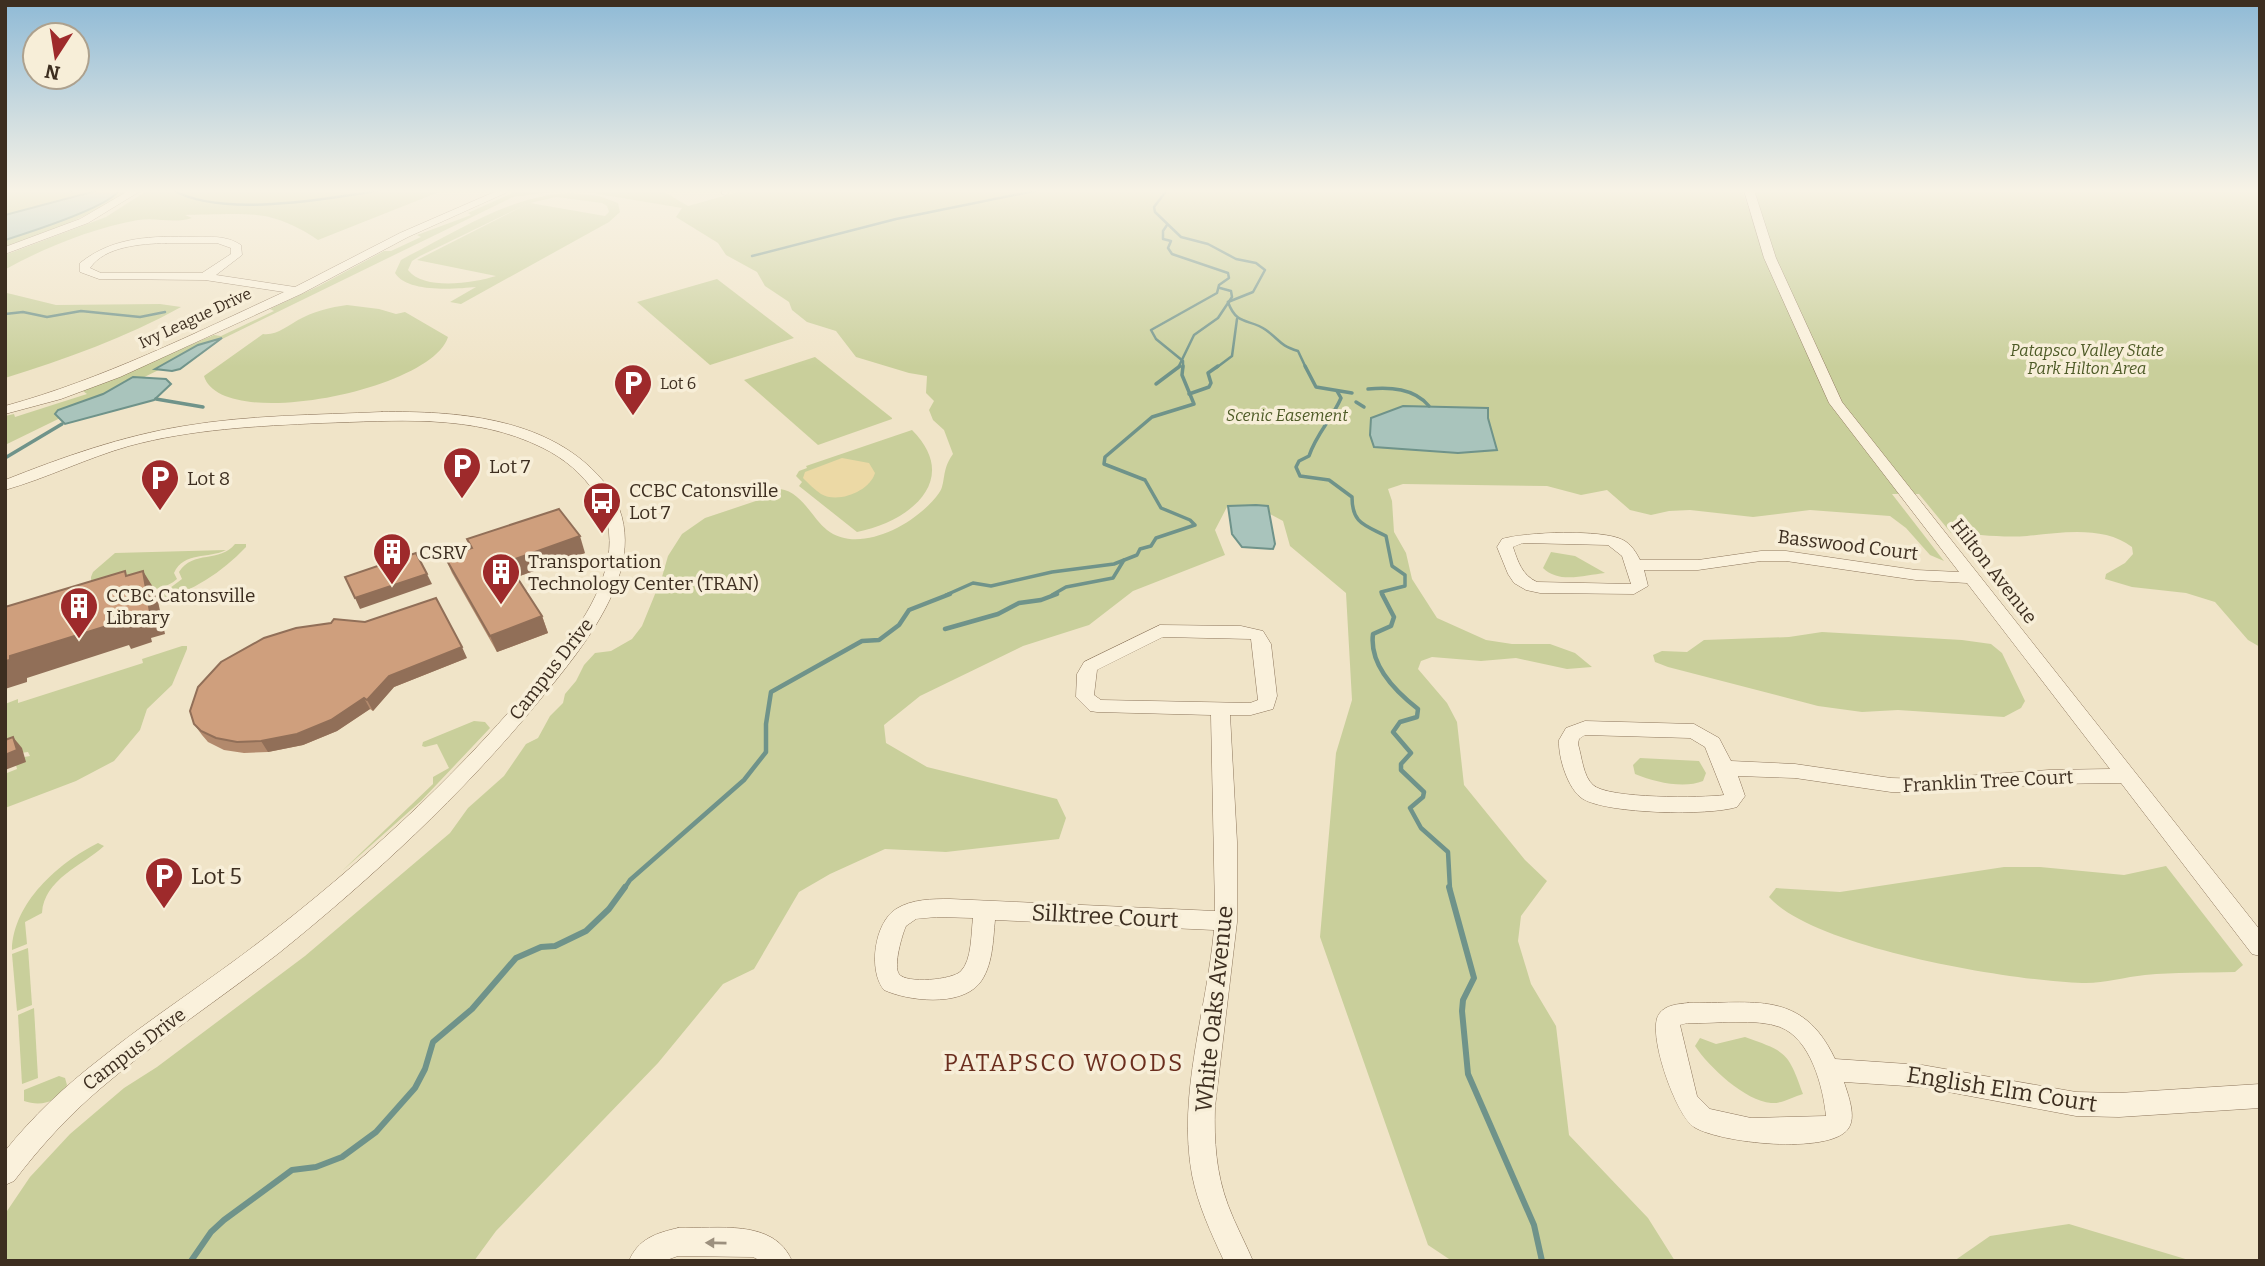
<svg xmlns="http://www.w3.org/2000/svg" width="2265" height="1266" font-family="Bitter,serif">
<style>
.green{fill:#c9cf9b;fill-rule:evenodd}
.sand{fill:#ecd9a5}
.water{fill:#a9c4bc;stroke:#6f938a;stroke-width:2}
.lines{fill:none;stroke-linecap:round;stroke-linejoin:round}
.stream-far3{stroke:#6f938a;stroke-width:2.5}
.stream-far2{stroke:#6f938a;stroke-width:3.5}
.stream-far1{stroke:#6f938a;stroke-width:4.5}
.stream{stroke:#6f938a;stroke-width:6}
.street-casing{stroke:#8d765c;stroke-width:1}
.street{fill:#faf1dc;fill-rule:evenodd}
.wall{fill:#b2896c}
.shaded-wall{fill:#916f58}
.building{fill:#cf9f7d;stroke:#916f58;stroke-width:2}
.oneway{fill:#9c907e}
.labels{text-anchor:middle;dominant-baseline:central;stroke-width:7;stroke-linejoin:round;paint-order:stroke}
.far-street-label{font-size:16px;fill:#3d2e20;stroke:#f7eed8}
.far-park-label{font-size:16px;font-style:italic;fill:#4d5a26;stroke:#f7eed8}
.far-poi-label{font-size:16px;fill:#3d2e20;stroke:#f7eed8;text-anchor:start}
.poi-label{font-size:19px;fill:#3d2e20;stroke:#f7eed8;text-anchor:start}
.street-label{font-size:19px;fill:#3d2e20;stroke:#f7eed8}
.near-poi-label{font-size:23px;fill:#3d2e20;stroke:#f7eed8;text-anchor:start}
.near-street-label{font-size:23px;fill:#3d2e20;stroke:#f7eed8}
.near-neighbourhood-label{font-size:24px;letter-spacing:2px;fill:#6b2e1e;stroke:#f7eed8}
</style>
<rect width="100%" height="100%" fill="#f0e4c8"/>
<!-- green -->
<g class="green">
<path d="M5,190H128C91,216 48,233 5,247Z"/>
<path d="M148,190H444L318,240C302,229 286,221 269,217C253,212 205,215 185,215L192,218C173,224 157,217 138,220C93,228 46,247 6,269L5,275V255L106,217Z"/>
<path d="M519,190H566L513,197L5,445V416L14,414L15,417L87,394L83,391L214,335L221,336L274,311L270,309L319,286L384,251H391L421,237L417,235L471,215L468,213Z"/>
<path d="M574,190H661L688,206L745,190H1742L1762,247L1745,190H2260V647L2248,640L2215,602L2186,593L2132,587L2105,579L2106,574L2125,563L2133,554L2132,547C2103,525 2060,533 2027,536C2002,538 1975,534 1951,533L1919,494H1892L1944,561L1930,555L1906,528L1890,516L1810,510L1753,517L1690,510L1669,511L1651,515L1630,510L1607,490L1581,495L1547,486L1403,484L1388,489L1392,501L1394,532L1406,553L1412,579L1437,618L1486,640L1512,644H1550L1575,653L1592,667L1567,669L1516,658L1481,661L1432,657L1421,661L1418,669L1447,703L1457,722L1464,785L1525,860L1547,881L1521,916L1518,941L1531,984L1556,1026L1569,1135L1648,1218L1675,1261H1452L1428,1245L1320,937L1336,753L1352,700L1346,593L1290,546L1283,521L1268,513L1228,505L1215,530L1225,555L1133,591L1089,625L1023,646L920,696L884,725L886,743L927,767L1057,799L1066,818L1059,839L946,852L885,849L830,874L799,892L754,969L723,984L658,1063L496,1231L474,1261H5V1214L30,1177L70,1134L124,1088L157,1067L305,956L450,833L468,808L504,776L526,744L538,738L550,716L563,703L565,694L576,681L584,665L595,653L611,651L632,639L642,626L662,577L668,556L682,534L705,518L771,496L780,489C802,492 811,517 827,530C860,556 919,522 939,493C946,484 941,470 953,454L944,430L933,420L929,410L934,401L926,393L927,376L909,373L856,357L836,331L807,322L792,310L789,302L765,286L757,272L726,255L718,243L676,217L682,208Z"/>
<path d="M571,193L599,196L618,203L620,212L609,222L461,304L450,302L476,287C455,289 407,293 395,273L401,260L410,255C461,229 512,195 571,193ZM556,197L602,203L607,206L609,212L605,216L530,203ZM529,203L417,260L496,276C474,283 424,291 408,270L412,261L420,256Z"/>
<path d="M717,279L794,338L710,365L637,302Z"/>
<path d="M5,290L7,293L56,305L160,304L181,307C125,338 66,359 5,378Z"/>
<path d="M347,305L379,309L396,314L405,312L448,337C432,390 221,433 204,376L263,334C276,336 289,325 298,320C312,312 331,307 347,305Z"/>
<path d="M815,357L892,418V419L818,445L744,380Z"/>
<path d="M912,430C962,480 909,522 857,532L799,486L802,482L796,476L799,471L807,468L806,466Z"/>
<path d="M235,544H246V547C221,573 193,591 158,601L156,592L170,588L182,579L179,572C193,550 220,563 235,544Z"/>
<path d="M226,550C209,559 184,551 174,573L177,579C158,597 115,590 91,588V577L93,572L115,553Z"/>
<path d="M1551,552L1575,556L1605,573C1585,575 1559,584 1543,568Z"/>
<path d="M1822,632L1962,640L1991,644L2002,653L2025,701L2021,708L2004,717L1898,710L1862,712L1818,706L1668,667L1655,662L1653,655L1662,651L1687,652L1704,640L1789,637Z"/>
<path d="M182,646H187V649L172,685L147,709L140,730L114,761L76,781L5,808V770L7,773L17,769L16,765L24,757L30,756L28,752L5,755V704L18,699V703L143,663L142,659Z"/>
<path d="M474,721L485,722L490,728L421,801L342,871L433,784V777L449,768L437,744L425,747L422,746L423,742Z"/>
<path d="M1640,758L1699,761L1706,773L1703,781C1684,789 1654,782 1635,774L1633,765Z"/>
<path d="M98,843L104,846C82,866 44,879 42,913L25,922L27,944L12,950C13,903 58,863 98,843Z"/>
<path d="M2166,866L2243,965L2235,972C2205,973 2175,972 2145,975C2124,977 2102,984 2082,983C2012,981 1814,948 1769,897L1776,888L1840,892L2004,867H2040L2124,875Z"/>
<path d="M28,948L32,1005L17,1011L12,954Z"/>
<path d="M34,1008L38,1078L22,1084L18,1015Z"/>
<path d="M1745,1037C1787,1052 1788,1052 1803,1094C1793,1097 1781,1104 1771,1103C1745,1101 1709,1067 1695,1046L1700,1038L1716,1044Z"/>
<path d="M59,1076L65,1078L67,1085C59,1102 41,1107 24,1101V1090Z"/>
<path d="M2069,1224L2192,1261H1954L1990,1236Z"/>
</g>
<!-- sand -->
<path class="sand" d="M842,458L869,463L875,473C870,491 838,504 821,494C815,490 808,483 803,478L805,472Z"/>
<!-- water -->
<g class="water">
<path d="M99,190H119C110,207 27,233 5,240V215Z"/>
<path d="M222,338L180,369L172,371L155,369L198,345Z"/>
<path d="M133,377L166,379L171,384L154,400L65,424L55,414L58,410L103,394Z"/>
<path d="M1403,406L1488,408V418L1497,450L1458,453L1374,447L1370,435L1371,418Z"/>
<path d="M1256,505L1268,506L1275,544L1273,549L1242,547L1232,534L1228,506Z"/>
</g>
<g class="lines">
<!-- stream-far3 -->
<g class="stream-far3">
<path d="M58,190H61"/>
<path d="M67,190L71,191"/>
<path d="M173,190C221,218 328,199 382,190"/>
<path d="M1167,190L1154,207L1155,212L1181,237L1208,244L1236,259L1256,263L1265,270L1253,292L1228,302"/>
<path d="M1167,225L1163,231V239L1171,241L1168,248L1172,254L1228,273L1229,278L1219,285L1217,293L1151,330L1156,339L1183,361V368"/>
<path d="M752,256L896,219L1039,190"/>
<path d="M1228,302C1237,327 1250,318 1266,330C1281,341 1279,345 1298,351L1306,368"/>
<path d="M5,314L23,312L47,317L81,311L140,317L165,312"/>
<path d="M1178,368L1194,335L1218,318L1232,297L1231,291L1220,288"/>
<path d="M1216,368L1232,356L1237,319"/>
</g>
<!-- stream-far2 -->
<g class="stream-far2">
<path d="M1305,366L1316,387L1352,393"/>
<path d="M1156,384L1180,366"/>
<path d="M1368,389C1390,387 1414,388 1429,406"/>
<path d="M1337,391L1341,398C1332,419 1316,434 1309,456L1299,461L1296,467L1300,476L1329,480L1352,497C1352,524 1365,525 1386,536L1392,566L1405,575V586L1381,592L1383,595"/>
<path d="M1189,394L1209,387L1211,383L1208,373L1218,366"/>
<path d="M156,399L203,407"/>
<path d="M1356,402L1364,407"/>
<path d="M5,458L62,424"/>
<path d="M946,595L973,583L991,586L1052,572L1114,564L1137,555L1140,549L1151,546L1156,538L1195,525L1190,520L1161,508L1145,480L1104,464L1105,457L1152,417L1194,404L1182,375L1183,366"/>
<path d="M1052,595L1066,587L1113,578L1124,560"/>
</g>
<!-- stream-far1 -->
<g class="stream-far1">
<path d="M1382,594L1394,617L1391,626L1373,634C1369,665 1396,692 1418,709L1417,717L1400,722L1393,732L1411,753L1401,764V770L1424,792L1423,797L1410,808L1421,828L1448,852L1450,889"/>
<path d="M945,629L998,614L1019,603L1041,600L1057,594"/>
<path d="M624,889L630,880L744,780L766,752V724L771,692L862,641L879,640L899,625L909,610L950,594"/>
</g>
<!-- stream -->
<g class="stream">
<path d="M1449,887L1474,978L1463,1000L1462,1011L1468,1074L1534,1225L1542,1261"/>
<path d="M191,1261L211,1232L224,1220L292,1170L316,1167L342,1157L376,1132L415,1088L425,1069L433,1042L472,1009L516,958L541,947L555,946L586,931L609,909L625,887"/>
</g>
<defs>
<g id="street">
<path d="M130,190H142L88,223L5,254V247L80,219Z"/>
<path d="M499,190H512L408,237L301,294L120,377L61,399L5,414V406C103,379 193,334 284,292L205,280L99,279L80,272V263C114,236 152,236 194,237C210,237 226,235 241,245L242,255L216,275L295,287L400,233ZM166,243H217L231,248V254L202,273H101L90,268C105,246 141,244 166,243Z"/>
<path d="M722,190H732L726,195L722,194Z"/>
<path d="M1744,190H1754L1776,258L1842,402L2260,930V956L2252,954L2121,783L2049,784L1922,793L1891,792L1795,778L1738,776L1745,796L1737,807C1709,816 1608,814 1583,799C1568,790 1558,757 1559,740L1566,728L1585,721L1694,724L1719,738L1731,761L1795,764L1891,778L1922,779L2049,770L2110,769L1967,583L1916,580L1786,561H1761L1698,570H1644L1648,586L1634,594L1540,593L1526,590L1514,583L1508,574L1497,547L1502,539C1525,532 1603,529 1623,540C1631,544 1636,552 1640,560H1698L1761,551H1786L1916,570L1959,572L1829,403L1764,258ZM1523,543L1608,545L1622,556L1631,584L1537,582C1522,575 1518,562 1513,547ZM1585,735L1690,738L1705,747L1724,795C1703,798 1608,799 1593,785C1583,776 1582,757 1578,744L1579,739Z"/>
<path d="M382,412C455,411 543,417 597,474C667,548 589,640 539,701C462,795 373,877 279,953C220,999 157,1040 101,1088C68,1116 40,1147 14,1181L5,1185V1151C33,1116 65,1086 100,1059C152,1017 209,981 262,940C359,865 449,783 528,690C560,652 598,609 608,559C617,509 585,469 543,448C473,413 396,421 322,423C257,426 192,429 129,446C87,458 47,478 5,490V480C63,457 122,436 184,426C249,415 316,415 382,412Z"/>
<path d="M1160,625L1241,626L1263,631L1271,644L1277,696L1273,709L1251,715H1230L1237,842V922L1215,1107C1214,1141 1216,1173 1228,1205C1235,1224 1245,1242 1253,1261H1224C1211,1233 1198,1205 1192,1175C1177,1094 1207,1010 1214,930L995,920C993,940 993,967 979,984C959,1007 908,1001 884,990C868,971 874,923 896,909C912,899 932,899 950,899L1215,911L1211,715L1097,712L1090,711L1076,697L1077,674L1084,662ZM1163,637L1251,639L1258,700L1250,703L1101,700L1094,695L1097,670ZM937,917L973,918C971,933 972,960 961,971C953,980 906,984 899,974C893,966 902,935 906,926L916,919Z"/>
<path d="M1688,1003C1754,1004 1802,989 1835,1059L1922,1065L2076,1092L2119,1093L2260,1084V1108L2119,1117L2076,1116L1922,1087L1844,1082C1848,1095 1857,1117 1848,1129C1829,1155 1719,1143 1694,1127C1676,1116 1646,1032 1659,1014C1665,1005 1678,1004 1688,1003ZM1688,1023C1714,1024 1757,1018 1780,1027C1811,1039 1823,1087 1826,1116L1751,1118L1710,1109L1697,1096L1680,1025Z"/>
<path d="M678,1228C717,1229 774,1218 792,1261H761L753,1257L678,1256L664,1261H629C638,1239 656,1233 678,1228Z"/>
</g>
</defs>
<!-- street casing -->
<use href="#street" class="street-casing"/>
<!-- street -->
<use href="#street" class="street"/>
</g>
<!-- wall -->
<g class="wall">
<path d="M467,539L585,553L517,577L542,616L548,633L497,652L452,573L445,557L471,548Z"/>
<path d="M467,658L394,687L373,711L370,709L337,731L303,745L268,752L244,753L224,750L208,742L202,735L194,724Z"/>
</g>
<!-- shaded-wall -->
<g class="shaded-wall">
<path d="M580,536L585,553L514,578L507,562Z"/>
<path d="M143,571L156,592L165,634L151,638L152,642L131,649L129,645L27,678V682L5,689V661L10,656L137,616Z"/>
<path d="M427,574L432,584L360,609L355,598Z"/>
<path d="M542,616L548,633L497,652L490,636Z"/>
<path d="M462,647L467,658L394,687L373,711L367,700L389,676Z"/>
<path d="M364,698L370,709L337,731L303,745L268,752L261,741Z"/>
<path d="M13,737L22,748L26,762L5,770V755Z"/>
</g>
<!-- building -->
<g class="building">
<path d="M559,509L580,536L507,562L542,616L490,636L445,557L472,548L467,539Z"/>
<path d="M416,553L427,574L355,598L345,577Z"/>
<path d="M125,571L126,576L143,571L150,612L137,616L138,620L116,626V623L10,656V660L5,661V607Z"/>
<path d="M436,598L462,647L389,676L367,700L364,698L331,720L297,734L261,741L237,742L216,738L201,731L194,724L190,711L198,687L221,662L264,638L296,628L331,623L334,619L365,622Z"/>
<path d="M13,737L17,750L5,755V740Z"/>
</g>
<!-- one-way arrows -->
<defs><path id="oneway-solid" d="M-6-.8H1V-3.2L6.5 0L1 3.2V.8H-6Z" transform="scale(1.75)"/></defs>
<use class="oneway" href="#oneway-solid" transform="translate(716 1243) rotate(-179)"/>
<!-- sky -->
<linearGradient id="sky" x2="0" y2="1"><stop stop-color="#8fbad6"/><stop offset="0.52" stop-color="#f8f3e6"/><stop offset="1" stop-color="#f8f3e6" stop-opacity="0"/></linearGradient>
<rect width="2265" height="367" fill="url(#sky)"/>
<!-- icons -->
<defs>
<symbol id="parking-pin" viewBox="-11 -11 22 30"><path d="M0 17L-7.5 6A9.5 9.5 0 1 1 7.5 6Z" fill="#9e2a2b" stroke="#f7eed8"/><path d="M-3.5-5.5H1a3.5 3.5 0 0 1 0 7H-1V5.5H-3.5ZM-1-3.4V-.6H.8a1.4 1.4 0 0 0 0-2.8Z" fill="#fff"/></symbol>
<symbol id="bus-pin" viewBox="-11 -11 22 30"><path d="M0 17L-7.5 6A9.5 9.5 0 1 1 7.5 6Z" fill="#9e2a2b" stroke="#f7eed8"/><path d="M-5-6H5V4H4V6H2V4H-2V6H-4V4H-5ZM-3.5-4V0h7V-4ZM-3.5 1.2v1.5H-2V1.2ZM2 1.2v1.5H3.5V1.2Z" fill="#fff"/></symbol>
<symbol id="building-pin" viewBox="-11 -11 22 30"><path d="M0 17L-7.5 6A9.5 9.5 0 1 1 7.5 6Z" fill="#9e2a2b" stroke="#f7eed8"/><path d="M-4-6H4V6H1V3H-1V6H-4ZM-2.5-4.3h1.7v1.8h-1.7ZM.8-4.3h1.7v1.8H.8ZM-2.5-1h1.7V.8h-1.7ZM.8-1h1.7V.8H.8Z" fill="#fff"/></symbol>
</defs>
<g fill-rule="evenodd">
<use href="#parking-pin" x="611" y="361" width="44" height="60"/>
<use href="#parking-pin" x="440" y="444" width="44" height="60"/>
<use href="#parking-pin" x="138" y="456" width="44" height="60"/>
<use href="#bus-pin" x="580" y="479" width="44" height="60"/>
<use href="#building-pin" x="370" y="530" width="44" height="60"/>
<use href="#building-pin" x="479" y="550" width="44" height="60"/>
<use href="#building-pin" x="57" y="584" width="44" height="60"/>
<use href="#parking-pin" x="142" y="854" width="44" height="60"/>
</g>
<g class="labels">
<!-- far-street labels -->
<g class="far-street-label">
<text transform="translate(195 318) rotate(-25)">Ivy League Drive</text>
</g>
<!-- far-park labels -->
<g class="far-park-label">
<text x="2087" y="350">Patapsco Valley State<tspan x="2087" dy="18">Park Hilton Area</tspan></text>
<text x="1287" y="415">Scenic Easement</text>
</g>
<!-- far-poi labels -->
<g class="far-poi-label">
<text x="660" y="383">Lot 6</text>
</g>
<!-- poi labels -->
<g class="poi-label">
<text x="489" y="466">Lot 7</text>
<text x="187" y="478">Lot 8</text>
<text x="629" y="490">CCBC Catonsville<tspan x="629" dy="22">Lot 7</tspan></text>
<text x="419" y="552">CSRV</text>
<text x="528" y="561">Transportation<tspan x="528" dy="22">Technology Center (TRAN)</tspan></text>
<text x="106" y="595">CCBC Catonsville<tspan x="106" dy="22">Library</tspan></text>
</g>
<!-- street labels -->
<g class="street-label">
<text transform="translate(1848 545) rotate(7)">Basswood Court</text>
<text transform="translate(1994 571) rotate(52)">Hilton Avenue</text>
<text transform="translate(551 669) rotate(-52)">Campus Drive</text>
<text transform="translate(1988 781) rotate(-3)">Franklin Tree Court</text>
<text transform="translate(134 1049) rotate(-37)">Campus Drive</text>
</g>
<!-- near-poi labels -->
<g class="near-poi-label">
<text x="191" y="876">Lot 5</text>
</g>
<!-- near-street labels -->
<g class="near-street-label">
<text transform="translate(1105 916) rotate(3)">Silktree Court</text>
<text transform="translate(1214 1009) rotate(-84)">White Oaks Avenue</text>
<text transform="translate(2002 1089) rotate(9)">English Elm Court</text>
</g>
<!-- near-neighbourhood labels -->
<g class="near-neighbourhood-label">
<text x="1064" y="1063">PATAPSCO WOODS</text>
</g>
</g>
<!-- border -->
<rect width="2265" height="1266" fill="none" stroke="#3d2e20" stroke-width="14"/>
<!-- north arrow -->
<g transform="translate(56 56) rotate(192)"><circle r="33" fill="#f7eed8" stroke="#ada18e" stroke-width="2"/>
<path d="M0-5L12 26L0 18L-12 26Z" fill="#9e2a2b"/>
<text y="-10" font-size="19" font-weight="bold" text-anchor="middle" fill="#3d2e20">N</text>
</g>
</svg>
